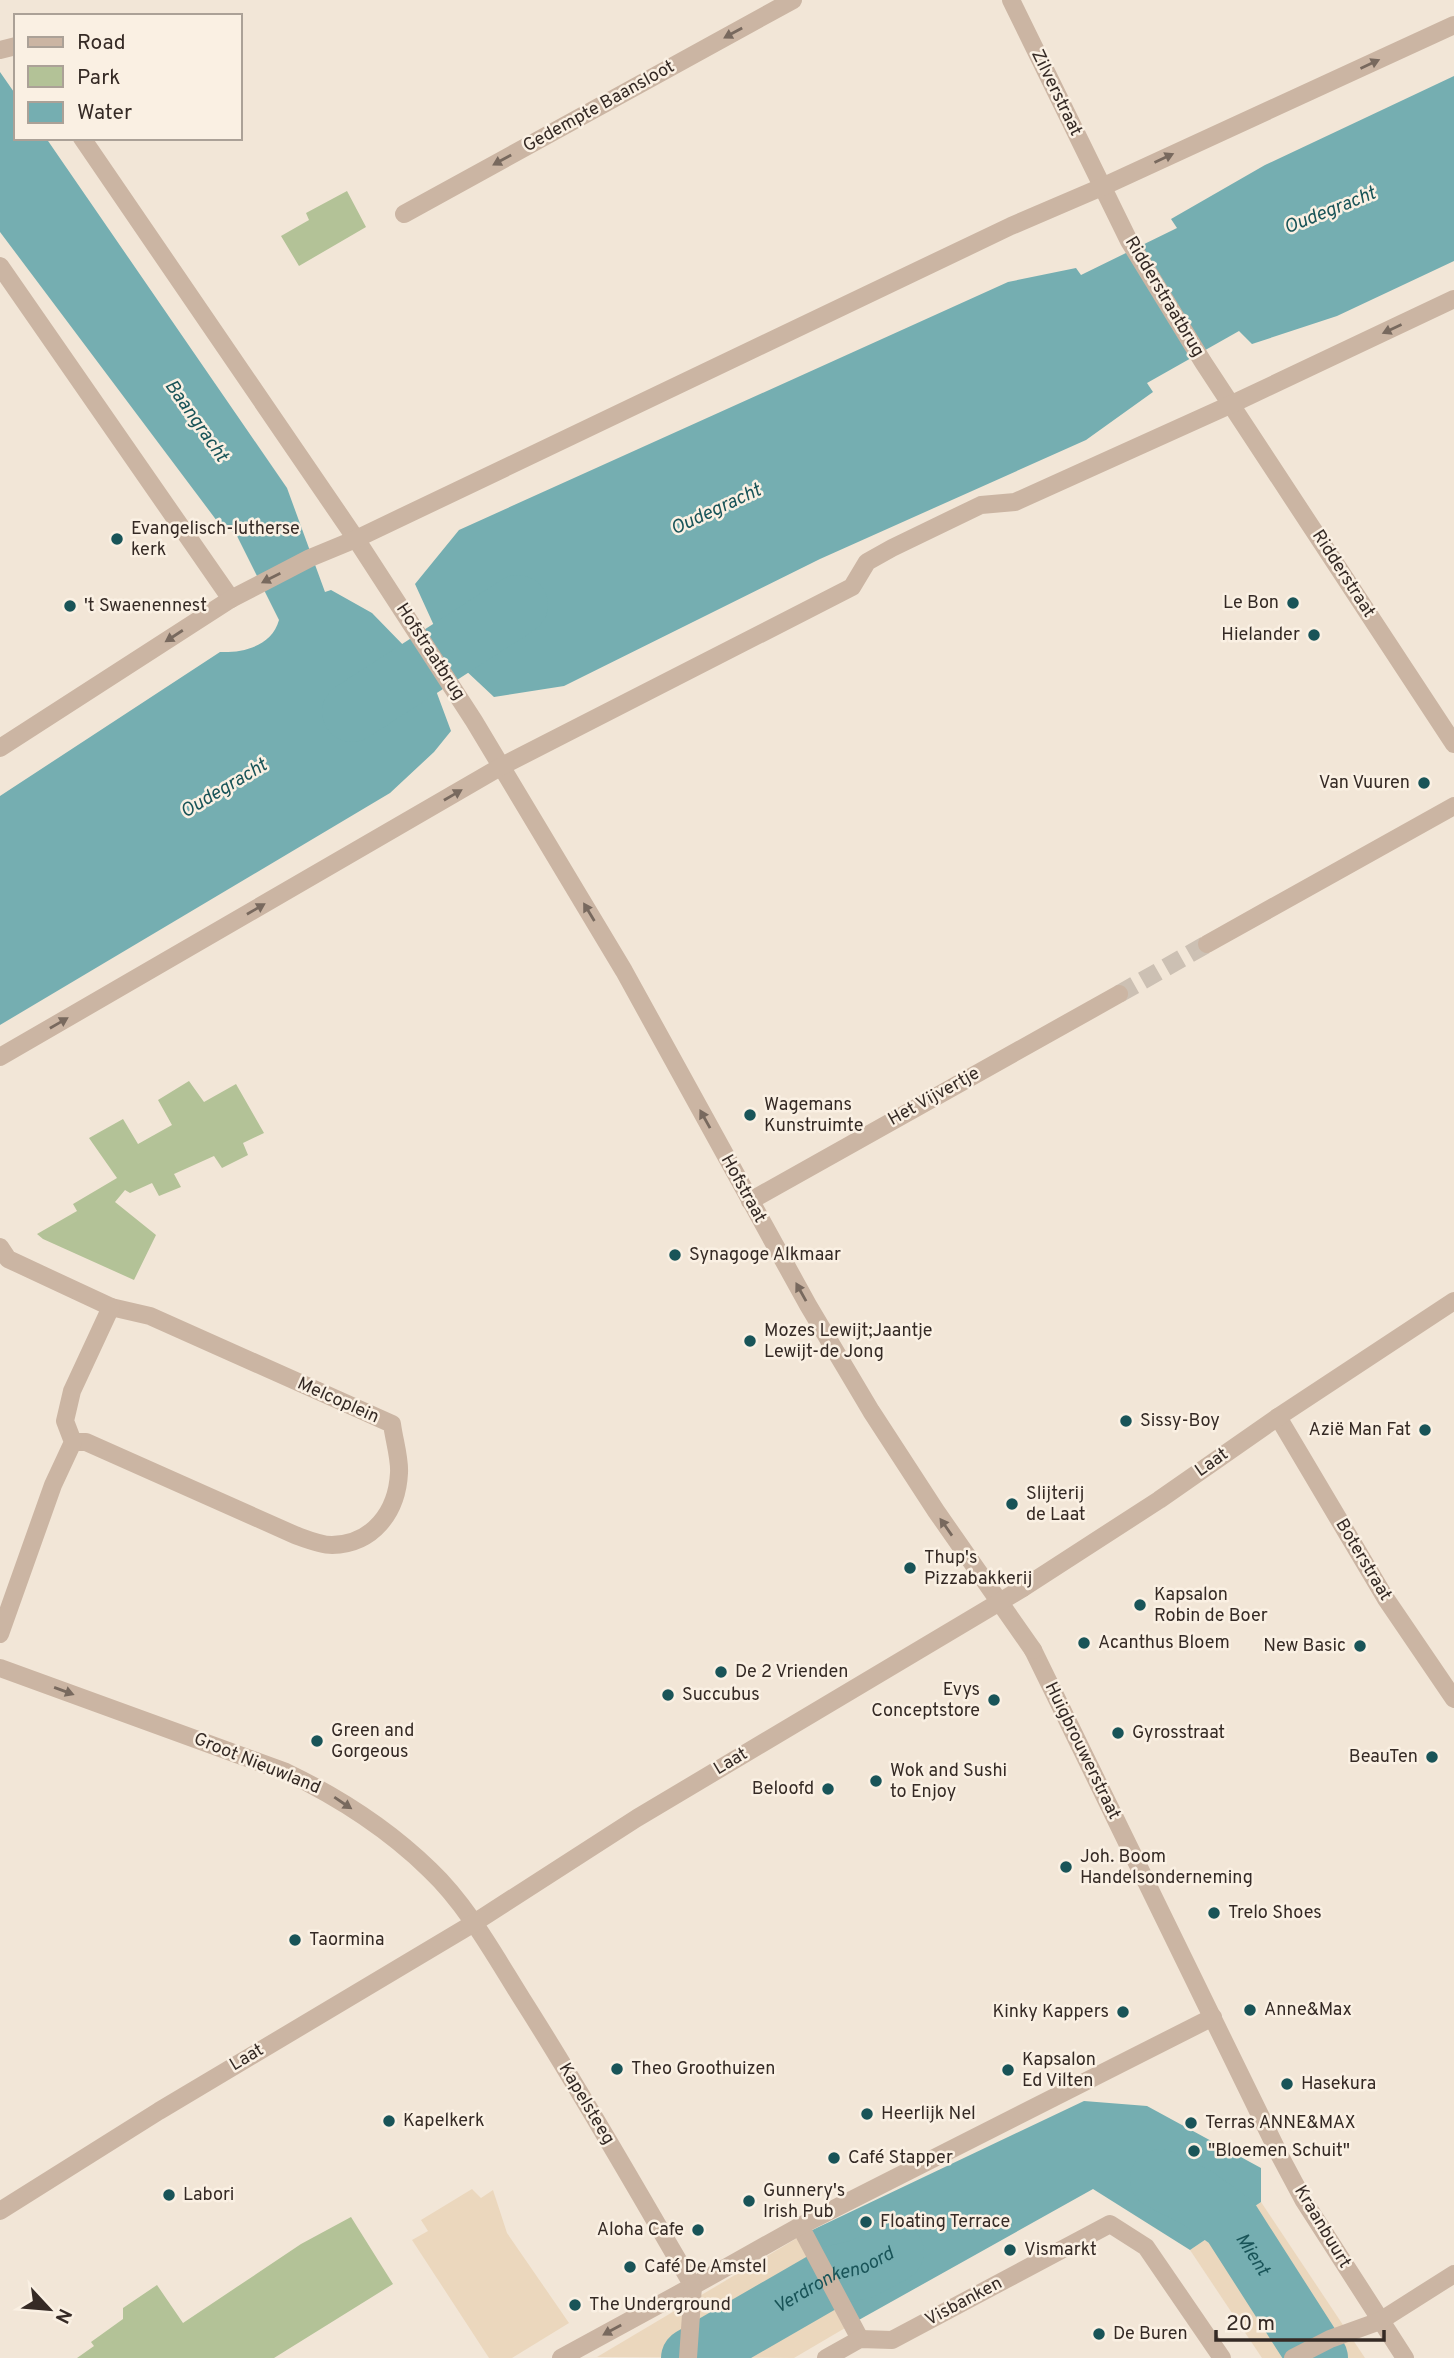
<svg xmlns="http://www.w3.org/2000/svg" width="1454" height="2358" font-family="Overpass,sans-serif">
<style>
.green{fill:#b3c297}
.plaza{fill:#ebd7bd}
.water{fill:#75aeb1}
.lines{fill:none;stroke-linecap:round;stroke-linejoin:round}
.canal{stroke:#75aeb1;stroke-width:60}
.pedestrian-tunnel{stroke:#ccc0b3;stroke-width:18;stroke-dasharray:18 9;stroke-linecap:butt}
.service{stroke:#cbb5a3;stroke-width:18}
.pedestrian{stroke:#cbb5a3;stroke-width:18}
.minor{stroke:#cbb5a3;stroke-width:18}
.oneway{fill:#78695e}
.poi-dot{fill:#195458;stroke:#faf0e3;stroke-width:2.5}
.labels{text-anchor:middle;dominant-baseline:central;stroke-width:5;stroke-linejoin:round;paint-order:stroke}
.street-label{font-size:18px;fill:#352a25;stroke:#faf0e3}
.poi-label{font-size:18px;fill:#352a25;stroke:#faf0e3;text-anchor:start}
.water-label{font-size:19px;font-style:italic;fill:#195458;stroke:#faf0e3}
</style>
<rect width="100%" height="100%" fill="#f2e6d7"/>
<!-- green -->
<g class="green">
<path d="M347,191L366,227L299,266L281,236L309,220L306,213Z"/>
<path d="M189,1081L204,1102L236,1084L264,1133L243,1143L248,1155L222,1168L214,1156L174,1174L181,1187L159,1196L152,1183L130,1193L125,1190L115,1202L156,1235L134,1280L43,1239L37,1234L77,1211L73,1204L117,1178L89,1138L123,1119L138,1144L172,1125L158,1100Z"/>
<path d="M351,2217L393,2284L274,2358H77L94,2346L91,2342L123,2319V2308L157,2285L183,2323L301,2244Z"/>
</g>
<!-- plaza -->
<g class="plaza">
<path d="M472,2189L481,2198L493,2190L507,2233L569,2323L512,2358H489L412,2240L428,2231L421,2220Z"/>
<path d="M1261,2202L1365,2358H1262L1190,2250Z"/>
<path d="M804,2234L857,2321L794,2358L597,2357Z"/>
</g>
<!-- water -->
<g class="water">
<path d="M0,72L16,95V138H46L287,488L325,592L331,590L372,613L409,651L435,688L451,731L434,752L390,793L0,1025V796L220,652C243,653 272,646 279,620L236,534L217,521L0,232Z"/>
<path d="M1454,76V261L1337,316L1252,344L1239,331L1147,383L1153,392L1086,440L820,559L564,686L494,697L463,668L436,630L415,584L459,530L1008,282L1076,268L1081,275L1177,228L1171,219L1265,165Z"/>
<path d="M1084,2101L1147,2106L1261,2168V2202L1190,2250L1093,2189L857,2321L804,2234Z"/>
</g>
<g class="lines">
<!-- canal -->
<g class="canal">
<path d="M352,712L518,605"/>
<path id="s1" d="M1160,2179L1199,2199L1231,2222L1318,2358"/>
<path id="s2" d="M691,2358L835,2275L862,2269L894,2252"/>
</g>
<!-- pedestrian-tunnel -->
<path class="pedestrian-tunnel" d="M1119,994L1207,944"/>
<!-- service -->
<path class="service" d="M73,1442H86L295,1535C306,1539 320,1545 332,1545C373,1544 397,1512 399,1473C400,1458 394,1440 392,1424L150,1316L111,1307"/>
<!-- pedestrian -->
<g class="pedestrian">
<path d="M1207,944L1454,806"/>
<path d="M750,1201L1119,994"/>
<path d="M1278,1417L1386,1599L1454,1699"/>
<path d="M1023,1588L1159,1500L1278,1417L1454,1301"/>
<path d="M1033,1650L1280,2156L1304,2201L1405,2358"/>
<path d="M800,2226L860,2339"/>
<path d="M693,2286L800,2226L1213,2017"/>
<path d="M826,2358L860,2339L892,2340L1110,2224L1146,2247L1222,2358"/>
<path d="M1293,2358L1330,2339L1380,2321L1454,2274"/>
</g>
<!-- minor -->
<g class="minor">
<path d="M1011,0L1129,241L1203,362L1454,744"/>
<path d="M0,50L16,46"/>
<path d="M82,138L356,539L474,721L624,971L808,1305L871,1411L936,1511L1033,1650"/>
<path d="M404,214L793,0"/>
<path d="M0,266L231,599"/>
<path d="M0,748L231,599L310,558L356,539L1011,226L1102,187L1454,25"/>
<path d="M0,1057L502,766L852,587L867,562L892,548L981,505L1015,502L1232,404L1454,299"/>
<path d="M0,1247L8,1259L111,1307L72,1391L65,1421L73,1442L53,1485L0,1634"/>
<path d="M0,1668L286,1772C338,1797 388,1829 430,1870C467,1905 495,1956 522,1999C582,2093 637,2190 693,2286"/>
<path d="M0,2211L159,2111L474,1923L637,1818L1023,1588"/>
<path d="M561,2358L693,2286"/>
<path d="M688,2358L693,2286"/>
</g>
</g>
<!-- one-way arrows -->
<defs><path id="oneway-solid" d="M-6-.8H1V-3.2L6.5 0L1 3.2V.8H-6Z" transform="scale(1.75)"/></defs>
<g class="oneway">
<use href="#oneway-solid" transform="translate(733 33) rotate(151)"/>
<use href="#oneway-solid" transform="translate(1370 64) rotate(-25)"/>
<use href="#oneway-solid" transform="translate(1164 158) rotate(-25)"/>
<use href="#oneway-solid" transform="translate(502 160) rotate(151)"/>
<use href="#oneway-solid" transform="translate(1392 329) rotate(155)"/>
<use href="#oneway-solid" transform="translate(271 578) rotate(153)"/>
<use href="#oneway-solid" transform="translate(174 636) rotate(147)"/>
<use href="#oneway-solid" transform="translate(453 795) rotate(-30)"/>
<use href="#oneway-solid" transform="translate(256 909) rotate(-30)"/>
<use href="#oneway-solid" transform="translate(589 912) rotate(-121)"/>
<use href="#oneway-solid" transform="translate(59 1023) rotate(-30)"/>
<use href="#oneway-solid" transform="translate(705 1119) rotate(-119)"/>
<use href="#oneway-solid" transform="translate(801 1292) rotate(-119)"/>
<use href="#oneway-solid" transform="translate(946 1527) rotate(-125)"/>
<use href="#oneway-solid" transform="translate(64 1691) rotate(20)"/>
<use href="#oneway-solid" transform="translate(343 1803) rotate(34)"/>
<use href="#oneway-solid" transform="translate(612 2330) rotate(151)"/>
</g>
<!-- markers -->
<g class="poi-dot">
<circle cx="117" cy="539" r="7"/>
<circle cx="1293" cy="603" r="7"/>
<circle cx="70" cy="606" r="7"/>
<circle cx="1314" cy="635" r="7"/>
<circle cx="1424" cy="783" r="7"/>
<circle cx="750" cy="1115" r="7"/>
<circle cx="675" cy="1255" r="7"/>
<circle cx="750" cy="1341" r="7"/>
<circle cx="1126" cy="1421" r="7"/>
<circle cx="1425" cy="1430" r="7"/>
<circle cx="1012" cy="1504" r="7"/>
<circle cx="910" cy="1568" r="7"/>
<circle cx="1140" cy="1605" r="7"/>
<circle cx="1084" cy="1643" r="7"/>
<circle cx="1360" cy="1646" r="7"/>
<circle cx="721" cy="1672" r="7"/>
<circle cx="668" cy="1695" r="7"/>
<circle cx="994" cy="1700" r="7"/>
<circle cx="1118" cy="1733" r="7"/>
<circle cx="317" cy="1741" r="7"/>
<circle cx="1432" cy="1757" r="7"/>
<circle cx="876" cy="1781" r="7"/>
<circle cx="828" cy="1789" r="7"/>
<circle cx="1066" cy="1867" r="7"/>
<circle cx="1214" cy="1913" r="7"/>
<circle cx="295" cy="1940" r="7"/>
<circle cx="1250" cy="2010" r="7"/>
<circle cx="1123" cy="2012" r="7"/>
<circle cx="617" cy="2069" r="7"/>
<circle cx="1008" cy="2070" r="7"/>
<circle cx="1287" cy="2084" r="7"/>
<circle cx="867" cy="2114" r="7"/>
<circle cx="389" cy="2121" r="7"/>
<circle cx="1191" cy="2123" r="7"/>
<circle cx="1194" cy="2151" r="7"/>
<circle cx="834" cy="2158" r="7"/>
<circle cx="169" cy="2195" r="7"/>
<circle cx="749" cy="2201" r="7"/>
<circle cx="866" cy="2222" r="7"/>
<circle cx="698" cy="2230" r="7"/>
<circle cx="1010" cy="2250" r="7"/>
<circle cx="630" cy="2267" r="7"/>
<circle cx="575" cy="2305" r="7"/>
<circle cx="1099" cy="2334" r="7"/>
</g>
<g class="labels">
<!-- street labels -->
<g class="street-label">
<text transform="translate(1056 93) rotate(64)">Zilverstraat</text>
<text transform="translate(599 107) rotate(-29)">Gedempte Baansloot</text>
<text transform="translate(1164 297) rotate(59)">Ridderstraatbrug</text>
<text transform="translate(1343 574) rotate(57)">Ridderstraat</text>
<text transform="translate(430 652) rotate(57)">Hofstraatbrug</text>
<text transform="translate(934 1097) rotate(-29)">Het Vijvertje</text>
<text transform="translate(743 1189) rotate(61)">Hofstraat</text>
<text transform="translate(338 1401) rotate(24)">Melcoplein</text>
<text transform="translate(1212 1463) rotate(-35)">Laat</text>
<text transform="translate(1363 1560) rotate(59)">Boterstraat</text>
<text transform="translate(1082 1751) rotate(64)">Huigbrouwerstraat</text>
<text transform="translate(731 1762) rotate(-31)">Laat</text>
<text transform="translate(257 1764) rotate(22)">Groot Nieuwland</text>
<text transform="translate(247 2058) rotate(-31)">Laat</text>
<text transform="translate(586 2104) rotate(59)">Kapelsteeg</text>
<text transform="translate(1322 2227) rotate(59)">Kraanbuurt</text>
<text transform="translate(964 2302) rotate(-28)">Visbanken</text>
</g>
<!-- poi labels -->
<g class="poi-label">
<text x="131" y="529">Evangelisch-lutherse<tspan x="131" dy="21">kerk</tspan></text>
<text x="1279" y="603" text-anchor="end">Le Bon</text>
<text x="84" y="606">'t Swaenennest</text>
<text x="1300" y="635" text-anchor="end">Hielander</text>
<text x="1410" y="783" text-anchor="end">Van Vuuren</text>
<text x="764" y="1105">Wagemans<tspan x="764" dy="21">Kunstruimte</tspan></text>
<text x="689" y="1255">Synagoge Alkmaar</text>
<text x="764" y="1331">Mozes Lewijt;Jaantje<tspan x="764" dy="21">Lewijt-de Jong</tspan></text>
<text x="1140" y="1421">Sissy-Boy</text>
<text x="1411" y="1430" text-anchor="end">Azië Man Fat</text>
<text x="1026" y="1494">Slijterij<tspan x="1026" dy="21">de Laat</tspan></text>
<text x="924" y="1558">Thup's<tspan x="924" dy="21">Pizzabakkerij</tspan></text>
<text x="1154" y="1595">Kapsalon<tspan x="1154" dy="21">Robin de Boer</tspan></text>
<text x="1098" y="1643">Acanthus Bloem</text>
<text x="1346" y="1646" text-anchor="end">New Basic</text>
<text x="735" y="1672">De 2 Vrienden</text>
<text x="980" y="1690" text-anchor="end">Evys<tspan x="980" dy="21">Conceptstore</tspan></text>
<text x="682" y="1695">Succubus</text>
<text x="331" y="1731">Green and<tspan x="331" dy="21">Gorgeous</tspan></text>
<text x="1132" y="1733">Gyrosstraat</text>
<text x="1418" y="1757" text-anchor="end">BeauTen</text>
<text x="890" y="1771">Wok and Sushi<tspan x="890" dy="21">to Enjoy</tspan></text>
<text x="814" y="1789" text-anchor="end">Beloofd</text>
<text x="1080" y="1857">Joh. Boom<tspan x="1080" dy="21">Handelsonderneming</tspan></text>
<text x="1228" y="1913">Trelo Shoes</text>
<text x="309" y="1940">Taormina</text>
<text x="1264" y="2010">Anne&amp;Max</text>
<text x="1109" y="2012" text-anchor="end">Kinky Kappers</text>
<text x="1022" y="2060">Kapsalon<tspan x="1022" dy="21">Ed Vilten</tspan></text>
<text x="631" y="2069">Theo Groothuizen</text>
<text x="1301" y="2084">Hasekura</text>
<text x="881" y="2114">Heerlijk Nel</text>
<text x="403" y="2121">Kapelkerk</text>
<text x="1205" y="2123">Terras ANNE&amp;MAX</text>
<text x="1208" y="2151">"Bloemen Schuit"</text>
<text x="848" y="2158">Café Stapper</text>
<text x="763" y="2191">Gunnery's<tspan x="763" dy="21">Irish Pub</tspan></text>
<text x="183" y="2195">Labori</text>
<text x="880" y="2222">Floating Terrace</text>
<text x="684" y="2230" text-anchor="end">Aloha Cafe</text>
<text x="1024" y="2250">Vismarkt</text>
<text x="644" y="2267">Café De Amstel</text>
<text x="589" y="2305">The Underground</text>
<text x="1113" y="2334">De Buren</text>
</g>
<!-- water labels -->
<g class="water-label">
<text transform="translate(1330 211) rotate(-22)">Oudegracht</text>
<text transform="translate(196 421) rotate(55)">Baangracht</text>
<text transform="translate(716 510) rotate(-25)">Oudegracht</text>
<text transform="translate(224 789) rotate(-31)">Oudegracht</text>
<text stroke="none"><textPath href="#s1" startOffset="122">Mient</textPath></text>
<text stroke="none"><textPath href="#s2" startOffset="163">Verdronkenoord</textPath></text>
</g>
</g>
<!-- legend -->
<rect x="14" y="14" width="228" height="126" fill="#faf0e3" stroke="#aba197" stroke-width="2"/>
<rect x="28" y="37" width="35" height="10" fill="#cbb5a3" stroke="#aba197" stroke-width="2"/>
<text x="77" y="49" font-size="21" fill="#352a25">Road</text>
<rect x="28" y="66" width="35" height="21" fill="#b3c297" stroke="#aba197" stroke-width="2"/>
<text x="77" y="84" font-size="21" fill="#352a25">Park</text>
<rect x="28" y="102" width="35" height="21" fill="#75aeb1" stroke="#aba197" stroke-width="2"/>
<text x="77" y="119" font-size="21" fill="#352a25">Water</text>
<!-- north arrow -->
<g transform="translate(49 2309) rotate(116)" stroke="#faf0e3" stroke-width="5" paint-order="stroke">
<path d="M0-5L12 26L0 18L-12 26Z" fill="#352a25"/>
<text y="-10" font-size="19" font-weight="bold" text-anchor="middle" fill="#352a25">N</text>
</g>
<!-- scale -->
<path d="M1216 2330v10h168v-10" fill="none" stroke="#352a25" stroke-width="3.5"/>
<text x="1226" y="2330" font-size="21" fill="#352a25" stroke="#faf0e3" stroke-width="5" paint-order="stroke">20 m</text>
</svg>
